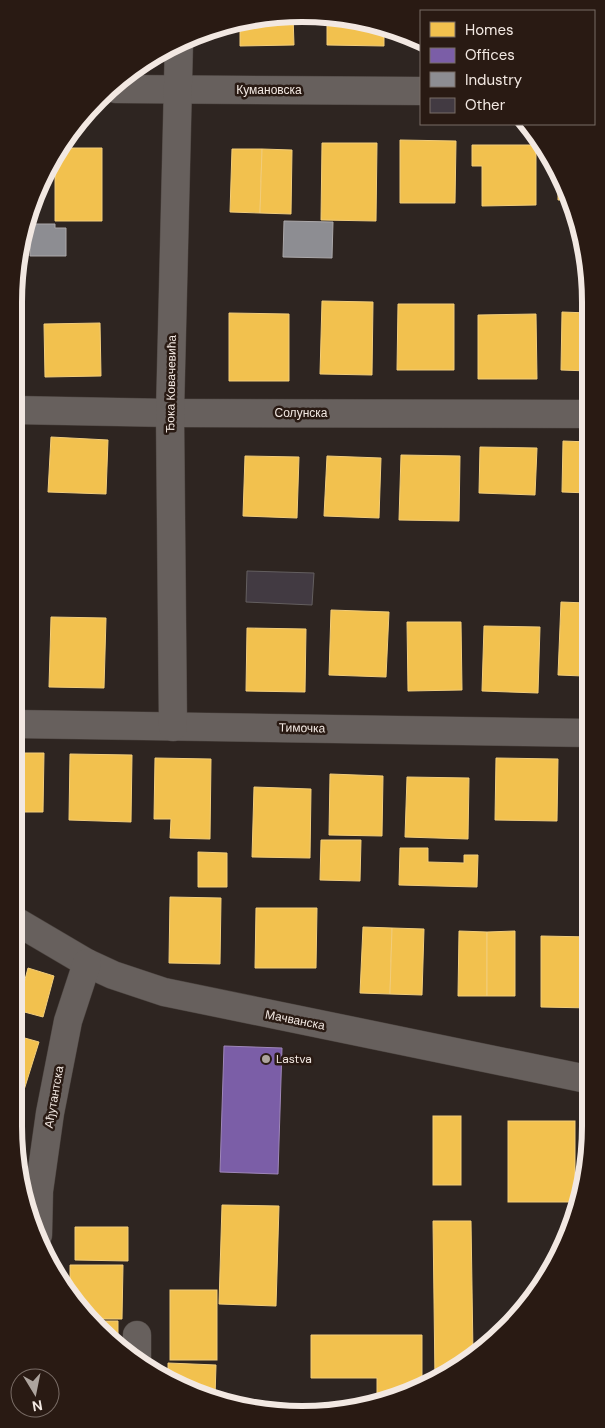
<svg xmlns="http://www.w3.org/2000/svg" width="605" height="1428" font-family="'DM Sans',sans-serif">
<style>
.homes{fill:#f2c14e;stroke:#f2cd7a}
.offices{fill:#7b5ea7;stroke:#9f87b9}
.industry{fill:#8d8d92;stroke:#aba8aa}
.building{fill:#423a42;stroke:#645f60}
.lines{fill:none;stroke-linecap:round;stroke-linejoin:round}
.minor-casing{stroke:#4a423e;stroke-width:29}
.minor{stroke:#67605d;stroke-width:28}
.poi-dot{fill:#ada49e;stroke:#291a13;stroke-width:2}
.labels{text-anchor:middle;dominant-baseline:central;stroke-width:5;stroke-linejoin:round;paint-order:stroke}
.street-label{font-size:12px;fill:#f2e8e2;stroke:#291a13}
.poi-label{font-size:12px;fill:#f2e8e2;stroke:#291a13;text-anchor:start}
.rim{fill:none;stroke:#f2e8e2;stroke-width:6}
</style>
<rect width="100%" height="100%" fill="#2e2521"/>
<!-- homes -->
<g class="homes">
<path d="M284,14L293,16L294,45L240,46V26Z"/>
<path d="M327,20L384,28V46L327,45Z"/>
<path d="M408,36L420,42L408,43Z"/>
<path d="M400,140L456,141L455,203H400Z"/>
<path d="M322,143H377L376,221L321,220Z"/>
<path d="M472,145H536V205L482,206V166H472Z"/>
<path d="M65,148H102V221H55V164Z"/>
<path d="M232,149H262L260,213L230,212Z"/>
<path d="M262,149L292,150L291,214L260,213Z"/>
<path d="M558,173L569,192L571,200H558Z"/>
<path d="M322,301L373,302L372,375L320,374Z"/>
<path d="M398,304H454V370H397Z"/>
<path d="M562,312L589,313V371L561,370Z"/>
<path d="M229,313L289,314V381H229Z"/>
<path d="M536,314L537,379H478V315Z"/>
<path d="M100,323L101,376L45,377L44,324Z"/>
<path d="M51,437L108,440L106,494L48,492Z"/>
<path d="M563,441L589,442V493L562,492Z"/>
<path d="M480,447L537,448L535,495L479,493Z"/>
<path d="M401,455L460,456L459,521L399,520Z"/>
<path d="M245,456L299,457L297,518L243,516Z"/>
<path d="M327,456L381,458L379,518L324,516Z"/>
<path d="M561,602L586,603L583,676L558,675Z"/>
<path d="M586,603H590V676H583Z"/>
<path d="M331,610L389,612L386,677L329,675Z"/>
<path d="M51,617L106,618L104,688L49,687Z"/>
<path d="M407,622H461L462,690L408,691Z"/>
<path d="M484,626L540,627L538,693L482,691Z"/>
<path d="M247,628L306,629L305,692L246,691Z"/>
<path d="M14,753H44L43,812H14Z"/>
<path d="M70,754L132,755L131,822L69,820Z"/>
<rect x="583" y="757" width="7" height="61"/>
<path d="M155,758L211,759L210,839L170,838L171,819H154Z"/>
<path d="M496,758L558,759L557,821L495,820Z"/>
<path d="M330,774L383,776L382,836L329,835Z"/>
<path d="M407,777L469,778L468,839L405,837Z"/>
<path d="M254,787L311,789L310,858L252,857Z"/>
<path d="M321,840H361L360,881L320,880Z"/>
<path d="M400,848H428V862L464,863V855H478L477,887L399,885Z"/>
<path d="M198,852L227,853V887H198Z"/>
<path d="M170,897L221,898L220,964L169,963Z"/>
<path d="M256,908H317L316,968H255Z"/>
<path d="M363,927L392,928L390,994L360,993Z"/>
<path d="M392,928L424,929L422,995L390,994Z"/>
<path d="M459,931L487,932V996H458Z"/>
<path d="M515,931V996H487V932Z"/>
<path d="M541,936L591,937V1008L541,1007Z"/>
<path d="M28,968L54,976L43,1017L17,1010Z"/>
<path d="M14,1035L39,1042L19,1106L14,1105Z"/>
<rect x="433" y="1116" width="28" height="69"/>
<path d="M14,1118L23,1120L17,1147L14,1126Z"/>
<rect x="508" y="1121" width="67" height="81"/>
<path d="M222,1205L279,1206L276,1306L219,1304Z"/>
<path d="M433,1221H471L473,1354L447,1376L435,1380Z"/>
<path d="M75,1227H128V1261L75,1260Z"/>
<path d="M70,1265H123L122,1319H89L85,1316L70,1289Z"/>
<rect x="170" y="1290" width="47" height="70"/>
<path d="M92,1321H118V1343Z"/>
<path d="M311,1335H422V1384L377,1399V1378H311Z"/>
<path d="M168,1363L216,1365L215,1397L168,1379Z"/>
<path d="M239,1406H279V1410L246,1409Z"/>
</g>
<!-- offices -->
<path class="offices" d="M224,1046L282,1048L278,1174L220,1172Z"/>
<!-- industry -->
<g class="industry">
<path d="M284,221L333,222L332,258L283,257Z"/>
<path d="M31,224H55V228H66V256H30Z"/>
</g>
<!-- building -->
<path class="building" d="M247,571L314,573L312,605L246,602Z"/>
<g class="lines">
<defs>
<g id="minor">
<path d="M116,89L421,91"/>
<path d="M14,410L170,413L589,414"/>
<path d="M14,724L590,733"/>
<path d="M173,727L170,413L179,42"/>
<path d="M14,920L87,963L113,975L164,992L582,1078L591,1077"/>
<path d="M38,1235L39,1191L50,1113L68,1021L87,963"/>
<path d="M137,1358V1335"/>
</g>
</defs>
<!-- minor casing -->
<use href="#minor" class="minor-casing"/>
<!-- minor -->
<use href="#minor" class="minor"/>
</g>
<!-- markers -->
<circle class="poi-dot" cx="266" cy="1059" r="5"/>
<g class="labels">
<!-- street labels -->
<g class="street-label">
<text x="269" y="90">Кумановска</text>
<text transform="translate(171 384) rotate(-89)">Ђока Ковачевића</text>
<text x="301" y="413">Солунска</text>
<text transform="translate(302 728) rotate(1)">Тимочка</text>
<text transform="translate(295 1020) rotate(11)">Мачванска</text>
<text transform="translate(54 1097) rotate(-80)">Ађутантска</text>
</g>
<!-- poi labels -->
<g class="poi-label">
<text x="276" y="1059">Lastva</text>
</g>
</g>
<!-- crop -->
<path d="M0 0H605V1428H0ZM302 22H302A280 280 0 0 1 582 302V1126A280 280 0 0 1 302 1406H302A280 280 0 0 1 22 1126V302A280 280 0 0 1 302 22Z" fill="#291a13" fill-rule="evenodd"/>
<path class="rim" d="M302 22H302A280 280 0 0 1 582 302V1126A280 280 0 0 1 302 1406H302A280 280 0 0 1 22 1126V302A280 280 0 0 1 302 22Z"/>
<!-- legend -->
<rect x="420" y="10" width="175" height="115" fill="#291a13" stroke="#796c66"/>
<rect x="430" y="22" width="25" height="15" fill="#f2c14e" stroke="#796c66"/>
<text x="465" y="35" font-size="15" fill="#f2e8e2">Homes</text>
<rect x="430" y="48" width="25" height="15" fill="#7b5ea7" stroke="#796c66"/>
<text x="465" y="60" font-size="15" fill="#f2e8e2">Offices</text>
<rect x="430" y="72" width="25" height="15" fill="#8d8d92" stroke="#796c66"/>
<text x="465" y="85" font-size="15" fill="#f2e8e2">Industry</text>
<rect x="430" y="98" width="25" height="15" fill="#423a42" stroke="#796c66"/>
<text x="465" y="110" font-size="15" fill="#f2e8e2">Other</text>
<!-- north arrow -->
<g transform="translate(35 1393) rotate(170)"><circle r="24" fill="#291a13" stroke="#796c66"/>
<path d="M0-4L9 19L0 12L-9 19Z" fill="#ada49e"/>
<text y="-8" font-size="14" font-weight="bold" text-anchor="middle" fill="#f2e8e2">N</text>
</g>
</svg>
